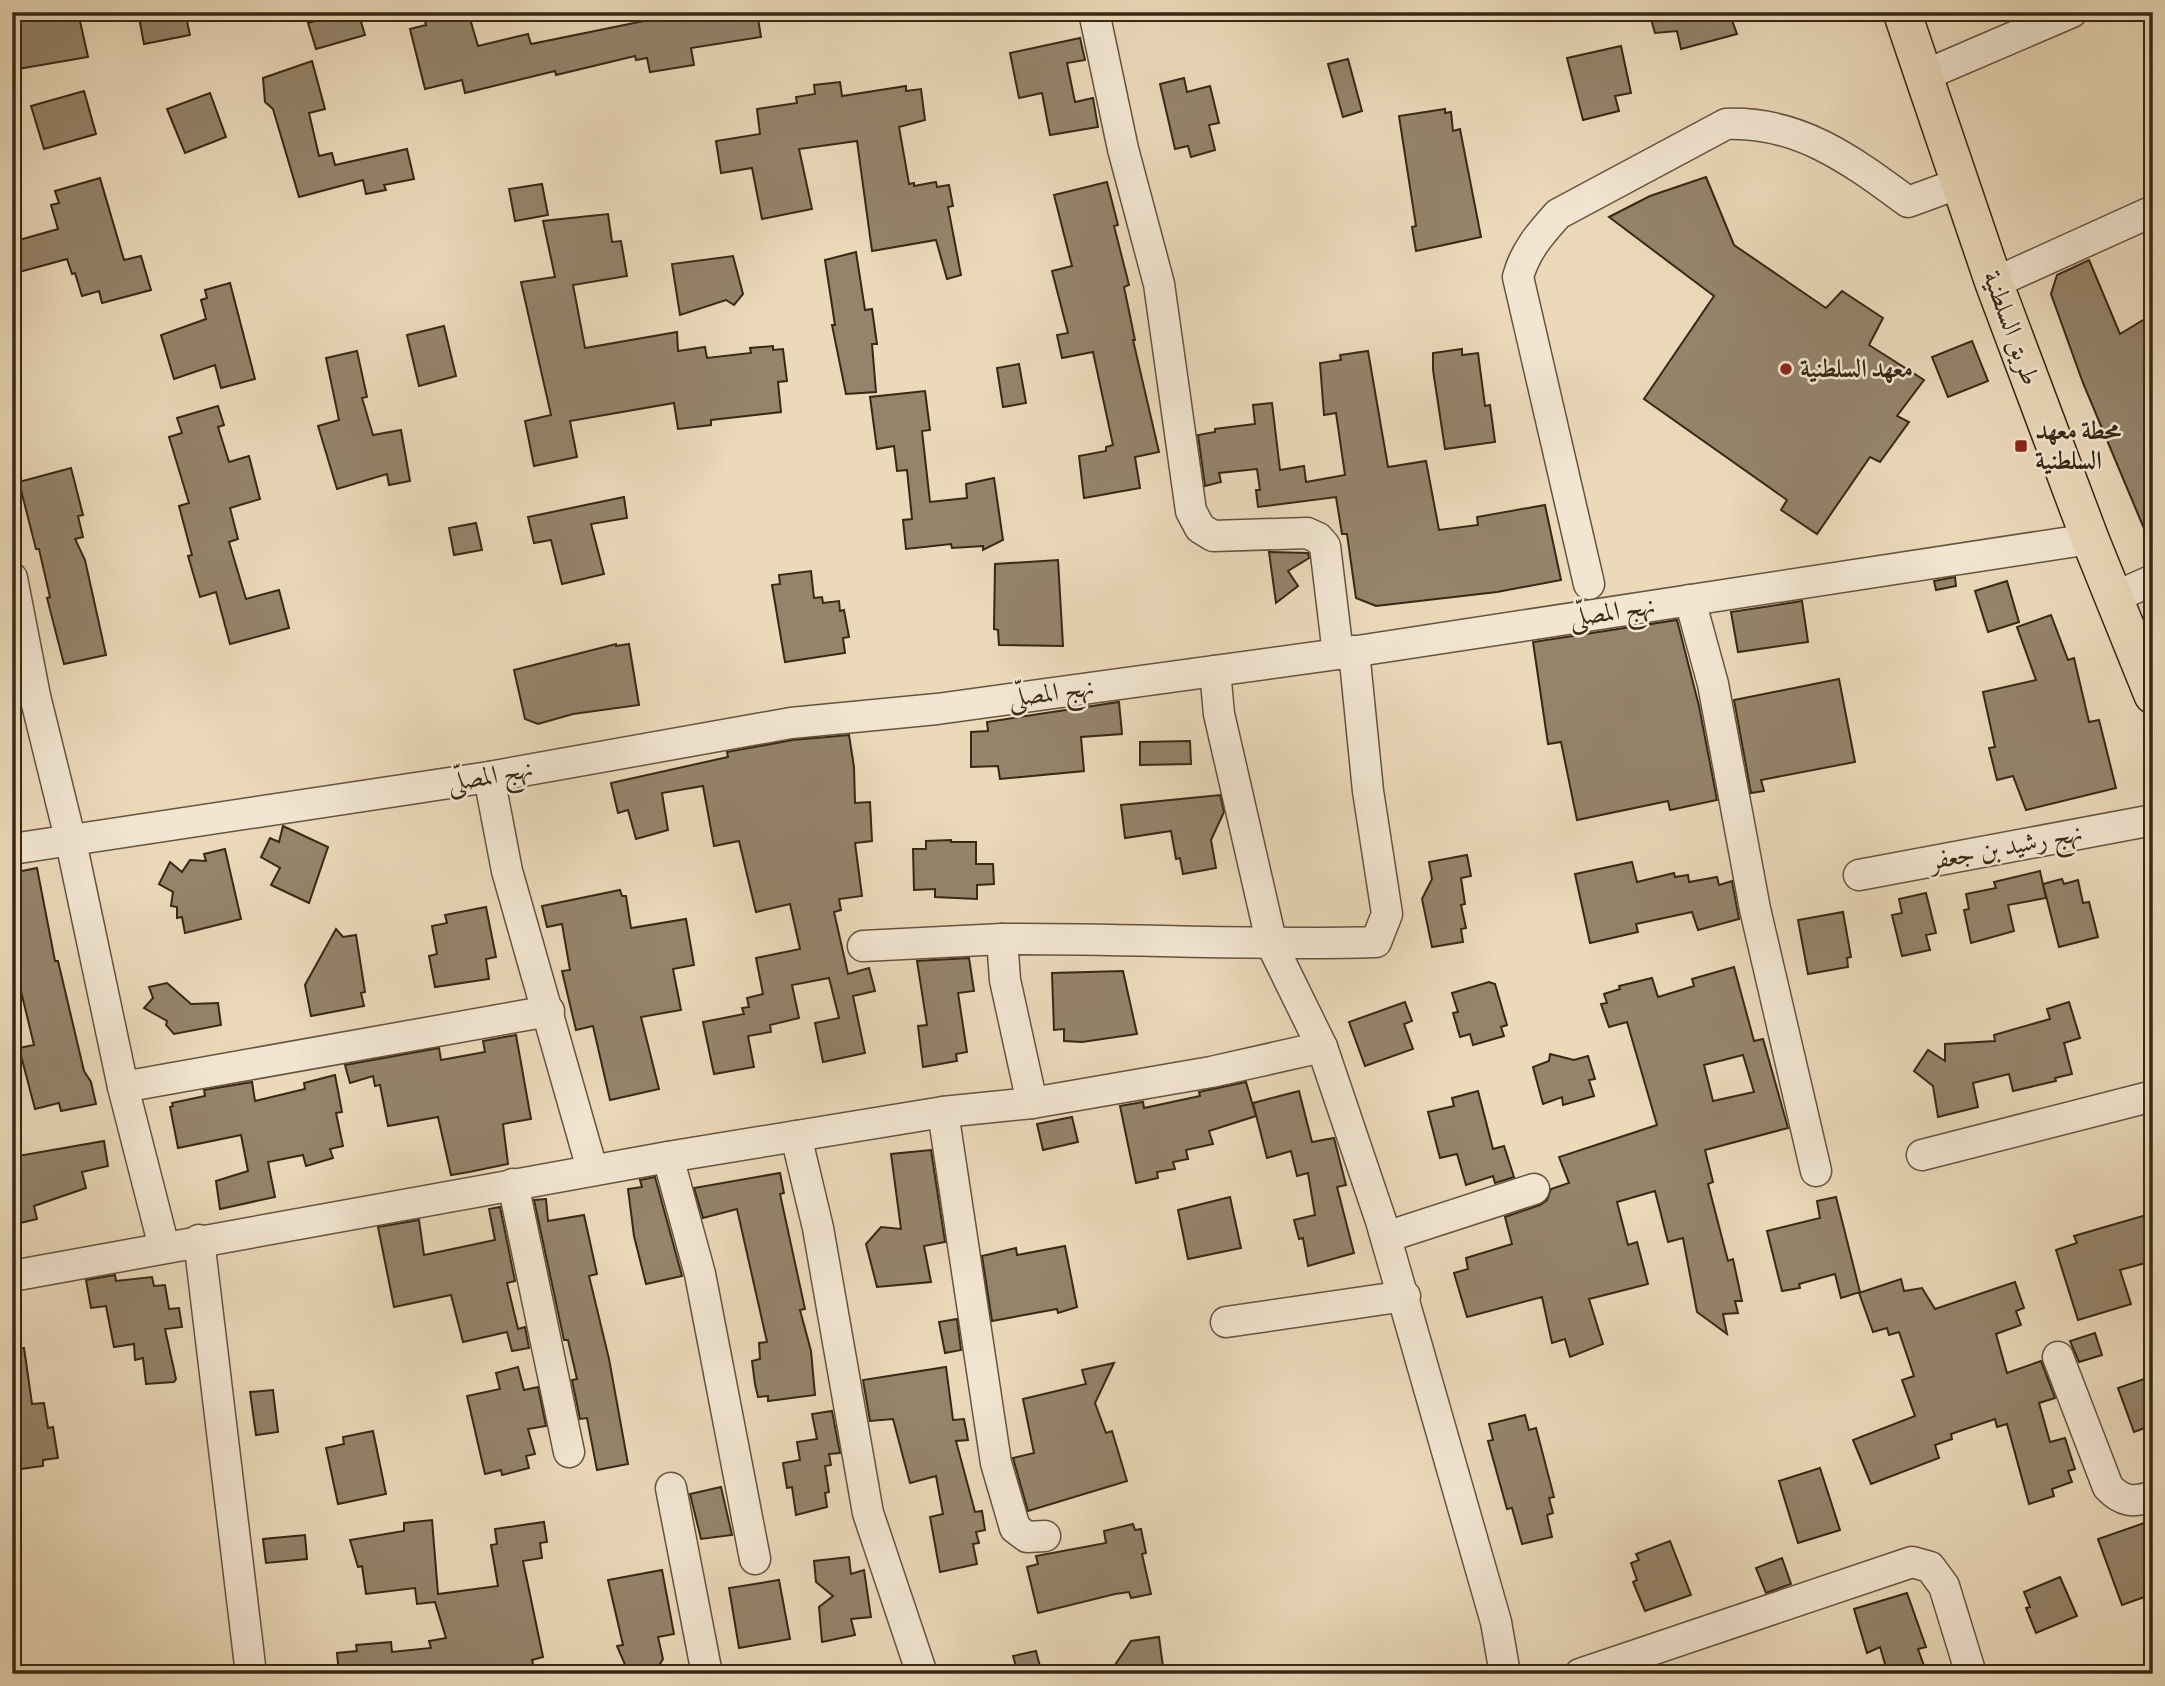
<svg xmlns="http://www.w3.org/2000/svg" width="2165" height="1686" font-family="'Libre Bodoni',Amiri,serif">
<style>
.building{fill:#95846b;stroke:#372815;stroke-width:2;fill-rule:evenodd}
.lines{fill:none;stroke-linecap:round;stroke-linejoin:round}
.minor-casing{stroke:#64543e;stroke-width:33}
.major-casing{stroke:#372815;stroke-width:40}
.minor{stroke:#f2e6d2;stroke-width:30}
.major{stroke:#ebd9ba;stroke-width:37}
.poi-dot{fill:#8f2418;stroke:#f2e6d2;stroke-width:2.5}
.labels{text-anchor:middle;dominant-baseline:central;stroke-width:5;stroke-linejoin:round;paint-order:stroke}
.street-label{font-size:26px;fill:#372815;stroke:#f2e6d2}
.poi-label{font-size:26px;font-weight:bold;fill:#372815;stroke:#f2e6d2;text-anchor:start}
</style>
<rect width="100%" height="100%" fill="#ebd9ba"/>
<filter id="stains"><feTurbulence type="fractalNoise" baseFrequency=".00286" numOctaves="4"/><feColorMatrix values="0 0 0 0 .2 0 0 0 0 .09 0 0 0 0 .02 0 0 0 .5 -.17"/></filter>
<radialGradient id="worn" r=".72"><stop offset=".6" stop-color="#630" stop-opacity="0"/><stop offset="1" stop-color="#630" stop-opacity=".3"/></radialGradient>
<!-- building -->
<g class="building">
<path d="M12,12H78L88,57L12,70Z"/>
<path d="M138,12H185L190,35L144,44Z"/>
<path d="M346,12H358L365,35L316,49L308,23Z"/>
<path d="M450,12H468L478,46L528,34L531,44L644,21L643,15L657,12H757L761,37L691,48L694,65L650,72L647,58L636,60L635,56L556,75L555,71L465,93L462,80L425,89L410,29L426,25L424,18Z"/>
<path d="M1649,12H1729L1737,34L1681,49L1677,31L1655,33Z"/>
<path d="M1080,38L1085,60L1067,63L1075,102L1093,98L1098,127L1050,135L1042,93L1019,98L1010,53Z"/>
<path d="M1621,46L1631,93L1615,96L1619,111L1583,120L1567,58Z"/>
<path d="M1348,59L1362,111L1343,117L1328,64Z"/>
<path d="M312,61L325,109L309,113L319,156L332,153L335,165L407,149L414,179L384,185L386,190L366,194L363,180L299,197L273,109L265,102L263,78Z"/>
<path d="M1184,78L1187,92L1210,86L1219,123L1209,125L1215,150L1191,157L1188,146L1175,149L1160,84Z"/>
<path d="M840,82L842,96L906,86V91L921,89L925,120L899,127L909,184L914,183V186L936,182L937,187L949,185L953,206L948,207L961,275L947,279L936,240L872,251L857,141L799,149L812,209L762,219L752,168L721,173L716,141L760,134L757,109L797,103L796,97L815,94L814,85Z"/>
<path d="M84,91L96,134L44,149L31,106Z"/>
<path d="M210,93L226,137L185,153L167,109Z"/>
<path d="M1445,109V113L1451,112L1453,131L1460,129L1481,237L1416,251L1412,227L1416,226L1399,116Z"/>
<path d="M1706,177L1734,245L1826,308L1842,291L1883,318L1869,345L1924,380L1897,416L1909,422L1880,462L1870,457L1817,534L1781,510L1787,500L1644,399L1714,296L1609,217L1650,196Z"/>
<path d="M100,178L124,260L141,256L151,290L102,303L99,291L82,296L75,273L72,274L67,259L12,274V242L58,229L51,205L59,203L55,191Z"/>
<path d="M1107,182L1118,225L1114,226L1129,285L1124,287L1135,340H1133L1159,452L1135,457L1140,488L1084,498L1079,456L1106,451V447L1113,445L1093,352L1062,358L1057,335L1068,333L1052,271L1072,266L1054,195Z"/>
<path d="M542,184L548,215L515,221L509,189Z"/>
<path d="M608,214L612,242L621,241L627,276L573,285L585,348L677,332L678,351L705,347L707,358L751,353L750,348L773,346V350L783,349L787,381L778,382L781,412L711,420V425L678,429L674,403L570,421L577,457L534,466L525,421L551,415L521,282L555,277L543,221Z"/>
<path d="M856,252L865,310L872,309L877,344H872L876,392L846,394L832,325H835L825,260Z"/>
<path d="M733,256L743,294L734,305L726,300L680,315L672,264Z"/>
<path d="M2089,260L2120,334L2153,314V550L2083,383L2051,294L2057,275Z"/>
<path d="M230,283L255,379L221,388L215,365L174,379L161,335L206,319L201,300L207,298L205,290Z"/>
<path d="M444,326L456,376L419,386L407,335Z"/>
<path d="M1972,341L1988,381L1948,397L1932,357Z"/>
<path d="M1462,349V355L1478,353L1485,406L1490,405L1495,442L1445,449L1433,370V353Z"/>
<path d="M357,351L367,397L362,398L373,435L401,430L410,481L389,485L387,474L337,489L318,426L339,420L326,358Z"/>
<path d="M1368,351L1388,467L1426,461L1439,530L1478,525L1477,517L1545,505L1561,580L1497,592L1376,606L1356,598L1347,534H1342L1336,497L1258,507L1256,490H1260L1257,469L1219,473L1221,482L1205,486L1198,435L1215,432V429L1255,424L1253,405L1272,403L1280,470L1304,466L1306,482L1345,475L1336,413L1324,415L1320,363L1341,360L1340,355Z"/>
<path d="M1019,364L1026,403L1003,407L997,368Z"/>
<path d="M925,391L930,430L922,431L930,502L967,498L966,484L994,478L1003,540L983,550V546L952,548L951,544L906,549L903,520L912,519L907,470L897,471L894,446L877,449L870,397Z"/>
<path d="M218,406L224,425L218,427L229,462L249,456L260,499L230,508L238,539L229,542L246,599L279,590L289,628L230,644L216,592L200,597L188,556L192,555L179,506L189,503L169,437L182,433L177,418Z"/>
<path d="M71,468L83,515L78,516L83,537L75,539L85,560L106,655L64,664L47,598L50,597L39,549H36L19,482Z"/>
<path d="M624,497L627,518L591,524L604,574L562,584L551,540L534,543L528,517Z"/>
<path d="M476,523L482,550L454,555L449,528Z"/>
<path d="M1269,552L1308,553L1309,558L1288,571L1298,586L1276,603Z"/>
<path d="M1058,560L1063,646L999,645L998,630L994,629L995,564Z"/>
<path d="M811,571L814,598L822,597L823,603L839,601L840,611L844,610L849,637L843,638L845,653L785,662L772,585L780,584L779,575Z"/>
<path d="M1955,577L1956,586L1936,590L1934,581Z"/>
<path d="M2007,581L2019,622L1988,632L1975,591Z"/>
<path d="M1802,601L1808,642L1738,652L1731,612Z"/>
<path d="M2051,615L2068,660L2074,658L2089,722L2099,720L2116,788L2026,810L2013,776L1997,780L1989,748L1995,747L1983,692L2036,680L2017,627Z"/>
<path d="M1677,620L1699,706L1717,800L1670,810L1668,801L1577,820L1561,742L1548,744L1533,642Z"/>
<path d="M616,644V646L629,644L639,705L573,714L538,724L525,719L514,670Z"/>
<path d="M1839,679L1855,762L1761,780L1764,791L1751,793L1734,700Z"/>
<path d="M1119,702L1122,734L1081,737L1084,771L1000,779L998,766L971,767V732L988,731L987,722Z"/>
<path d="M849,735L854,767L855,803L870,802L872,841L855,843L862,896L839,899L841,910L834,912L848,974L869,968L875,991L853,996L865,1053L823,1062L815,1023L839,1018L829,978L792,985L799,1018L770,1025L771,1032L748,1036L754,1067L714,1074L703,1022L744,1014L742,1008L749,1007L747,998L763,994L756,958L800,949L790,904L756,912L739,841L714,846L703,786L662,793L668,830L636,839L628,810L618,813L611,783L728,757L727,752L793,740Z"/>
<path d="M1190,741L1191,764L1140,765V742Z"/>
<path d="M1220,795L1224,812L1211,840L1216,868L1183,874L1180,858L1176,859L1171,831L1125,838L1121,805Z"/>
<path d="M283,826L328,847L309,903L271,885L280,868L261,857L270,838L279,842Z"/>
<path d="M951,840V842H976V864H993L994,884L977,885V899L935,897V889L914,890L913,849H926V841Z"/>
<path d="M225,849L241,919L185,933L182,917L177,918V907L171,906L173,892L159,884L170,862L182,872L190,860L206,861L204,854Z"/>
<path d="M1467,855L1471,876L1461,878L1465,904L1461,905L1466,928L1461,929L1463,942L1432,947L1422,899L1432,879L1429,862Z"/>
<path d="M1632,862L1637,882L1674,873L1675,877L1688,875L1689,882L1717,877L1719,885L1732,881L1739,919L1698,930L1692,912L1636,924L1638,932L1590,943L1575,874Z"/>
<path d="M37,868L55,961H58L84,1071L91,1082L96,1104L61,1111L59,1103L35,1109L19,1048L34,1045L12,954V873Z"/>
<path d="M2040,871L2046,898L2008,905L2014,931L1971,943L1964,910L1969,909L1966,894L1996,888L1994,882Z"/>
<path d="M2062,879L2064,884L2078,880L2083,903L2089,902L2098,937L2059,947L2043,884Z"/>
<path d="M620,890L622,896H626L631,928L686,919L694,965L673,969L681,1010L641,1017L659,1089L610,1100L593,1026L576,1030L562,971L570,970L562,924L547,927L542,906Z"/>
<path d="M1926,893L1936,933L1926,935L1930,950L1902,956L1892,915L1902,913L1899,899Z"/>
<path d="M486,907L496,957L486,959L489,979L435,987L429,956L437,954L432,926L447,923L445,915Z"/>
<path d="M1843,912L1851,957L1847,958L1848,967L1808,974L1798,920Z"/>
<path d="M336,929L343,937L356,935L365,992L361,993L364,1006L311,1016L305,985Z"/>
<path d="M969,958L974,991L958,993L967,1052L956,1054L957,1061L923,1067L918,1026L927,1025L917,961Z"/>
<path d="M1734,967L1754,1041L1763,1039L1788,1128L1705,1150L1713,1182L1708,1184L1728,1261L1733,1259L1742,1301H1735L1738,1313L1723,1314L1727,1334L1697,1312L1683,1238L1668,1242L1655,1191L1617,1202L1628,1245L1637,1242L1648,1284L1589,1299L1603,1344L1570,1357L1565,1339L1552,1343L1542,1297L1467,1317L1454,1273L1468,1269L1466,1258L1512,1244L1505,1217L1540,1205L1547,1200L1551,1189L1569,1183L1559,1157L1657,1125L1627,1022L1609,1027L1601,1004L1607,1003L1604,994L1620,989L1619,986L1652,978L1658,997L1694,986L1692,979ZM1743,1055L1754,1092L1713,1101L1704,1065Z"/>
<path d="M1123,971L1137,1034L1082,1042L1064,1041V1029L1054,1030L1052,973Z"/>
<path d="M1489,982L1495,984L1507,1025L1501,1027L1504,1036L1473,1045L1470,1034L1460,1037L1453,1013L1458,1012L1452,993Z"/>
<path d="M167,983L191,1004L218,1003L221,1025L174,1034L166,1025L167,1021L144,1008L153,998L149,987Z"/>
<path d="M1405,1002L1412,1021L1404,1024L1413,1049L1365,1066L1349,1022Z"/>
<path d="M2069,1002L2080,1038L2064,1043L2072,1074L2055,1078L2056,1081L2013,1091L2009,1074L1973,1083L1978,1107L1938,1117L1933,1086L1914,1071L1928,1050L1945,1061V1044L1995,1041L1994,1035L2050,1019L2047,1009Z"/>
<path d="M516,1035L531,1119L503,1124L508,1164L469,1172L451,1175L438,1117L388,1126L380,1085L375,1086L373,1076L350,1083L345,1065L439,1048L441,1060L485,1052L483,1041Z"/>
<path d="M1550,1054L1574,1060L1588,1056L1595,1079L1589,1080L1594,1096L1563,1105L1562,1097L1543,1104L1533,1067L1549,1061Z"/>
<path d="M335,1075L342,1112L336,1113L343,1146L330,1149L333,1158L306,1166L303,1155L268,1162L275,1197L220,1209L216,1181L248,1171L241,1135L178,1148L170,1107L173,1106L172,1103L205,1096L204,1090L252,1082L255,1101L305,1089L304,1083Z"/>
<path d="M1246,1082L1256,1116L1209,1131L1213,1144L1186,1150L1188,1159L1173,1162L1175,1169L1157,1172L1158,1178L1136,1183L1120,1106L1143,1102L1144,1108L1200,1096L1199,1092Z"/>
<path d="M1299,1091L1312,1142L1334,1138L1346,1185L1337,1187L1354,1253L1308,1266L1303,1238L1299,1239L1294,1220L1315,1215L1308,1173L1297,1176L1291,1151L1267,1158L1253,1103Z"/>
<path d="M1478,1091L1493,1149L1504,1146L1514,1177L1495,1183L1493,1176L1466,1185L1457,1154L1440,1158L1428,1112L1454,1106L1452,1098Z"/>
<path d="M1072,1117L1078,1142L1043,1150L1037,1124Z"/>
<path d="M104,1141L108,1166L82,1172L86,1188L34,1206L37,1219L12,1225V1157Z"/>
<path d="M931,1150L945,1242L924,1246L931,1282L877,1287L866,1244L881,1227L901,1229L891,1154Z"/>
<path d="M780,1173L784,1193L780,1194L805,1309L800,1310L811,1351L815,1395L768,1401V1396L758,1397L755,1384L752,1361L760,1359L759,1343L767,1342L737,1209L703,1218L694,1188Z"/>
<path d="M655,1177L682,1276L646,1284L634,1236L628,1189L642,1187L640,1180Z"/>
<path d="M1230,1197L1241,1248L1188,1259L1178,1210Z"/>
<path d="M1836,1197L1860,1292L1841,1298L1835,1274L1799,1284L1800,1288L1782,1291L1767,1231L1820,1218L1817,1201Z"/>
<path d="M546,1199L548,1221L584,1215L597,1274L589,1276L609,1359L628,1464L597,1470L587,1418L580,1419L572,1380L577,1379L568,1340H564L534,1200Z"/>
<path d="M500,1207L515,1281L507,1283L518,1329L525,1327L529,1348L512,1351L507,1332L463,1342L451,1295L394,1307L378,1227L419,1220L424,1255L495,1240L489,1209Z"/>
<path d="M2153,1213V1261L2120,1270L2131,1304L2078,1320L2056,1250L2077,1243L2074,1236Z"/>
<path d="M1065,1246L1077,1307L1058,1313L1057,1309L992,1321L982,1256L1016,1248L1017,1255Z"/>
<path d="M115,1275L116,1281L152,1277L154,1286L165,1285L169,1309L179,1308L182,1327L165,1329L176,1379L174,1382L146,1384L143,1358L135,1360L134,1344L114,1347L106,1306L91,1308L86,1280Z"/>
<path d="M1901,1279L1904,1291L1922,1288L1935,1309L2015,1282L2024,1308L2016,1311L2021,1325L1996,1334L2007,1373L2041,1361L2055,1398L2039,1403L2050,1442L2065,1438L2075,1469L2068,1471L2072,1482L2052,1489L2054,1496L2029,1504L2007,1424L1997,1427L1995,1419L1951,1434L1952,1439L1935,1445L1939,1458L1871,1484L1853,1440L1915,1416L1902,1380L1914,1376L1899,1332L1889,1335L1887,1328L1873,1332L1859,1293Z"/>
<path d="M957,1319L961,1350L945,1353L939,1322Z"/>
<path d="M2095,1333L2102,1355L2079,1362L2070,1341Z"/>
<path d="M24,1348L32,1404L44,1403L48,1428L53,1427L58,1458L43,1460V1466L14,1470L12,1349Z"/>
<path d="M1114,1363L1095,1403L1106,1433L1112,1431L1127,1481L1028,1511L1013,1458L1034,1453L1023,1399L1086,1384L1082,1370Z"/>
<path d="M518,1367L524,1390L538,1387L546,1426L528,1429L535,1454L526,1456L529,1468L502,1475L501,1470L485,1474L467,1396L500,1389L496,1373Z"/>
<path d="M946,1367L953,1420L964,1419L968,1440L956,1441L975,1512L982,1511L985,1530L976,1532L979,1543L973,1544L977,1564L940,1572L930,1517L943,1514L936,1476L910,1483L893,1419L870,1421L863,1380Z"/>
<path d="M2153,1376V1425L2134,1432L2118,1388Z"/>
<path d="M273,1390L278,1432L256,1435L250,1392Z"/>
<path d="M832,1411L840,1453L829,1454L831,1465L825,1466L829,1492L825,1493L827,1507L796,1515L792,1487L787,1488L783,1463L800,1460L797,1442L817,1439L812,1414Z"/>
<path d="M1525,1415L1529,1430L1536,1428L1554,1497L1549,1498L1553,1513L1547,1515L1552,1537L1522,1544L1512,1508L1507,1509L1488,1441L1493,1440L1489,1424Z"/>
<path d="M373,1431L386,1494L338,1504L326,1448L344,1444L343,1437Z"/>
<path d="M1820,1468L1840,1530L1798,1543L1779,1481Z"/>
<path d="M721,1487L732,1535L701,1539L690,1494Z"/>
<path d="M432,1520L438,1594L498,1586L491,1545L497,1544L495,1529L544,1522L547,1542L540,1543L542,1558L523,1561L543,1657L532,1660L534,1668L506,1674H339L337,1653L357,1651L356,1645L391,1642L392,1652L431,1648L429,1641L446,1638L435,1602L417,1604L415,1588L366,1594L362,1566L358,1567L350,1540L404,1531V1523Z"/>
<path d="M2153,1520V1594L2122,1605L2098,1539Z"/>
<path d="M1133,1524L1135,1530L1141,1529L1146,1553L1142,1554L1151,1594L1131,1598L1129,1592L1115,1594L1038,1613L1027,1567L1038,1564L1036,1556L1106,1543L1104,1531Z"/>
<path d="M305,1535L307,1559L266,1563L263,1539Z"/>
<path d="M1670,1541L1691,1595L1645,1611L1633,1582L1637,1580L1631,1563L1639,1560L1636,1554Z"/>
<path d="M849,1557L851,1574L864,1570L871,1617L851,1619L855,1635L822,1642L819,1607L833,1596L816,1582L814,1561Z"/>
<path d="M1782,1558L1791,1584L1766,1593L1756,1568Z"/>
<path d="M662,1570L674,1634L658,1637L663,1659L654,1674H629L617,1646L623,1645L608,1580Z"/>
<path d="M2060,1577L2077,1616L2036,1633L2026,1608L2030,1607L2024,1592Z"/>
<path d="M779,1580L790,1639L739,1648L729,1588Z"/>
<path d="M1907,1593L1926,1647L1918,1649L1927,1674H1888L1880,1647L1867,1653L1854,1609Z"/>
<path d="M1159,1637L1164,1674H1109L1131,1641Z"/>
<path d="M1036,1651L1042,1674H1018L1013,1656Z"/>
</g>
<g class="lines">
<defs>
<g id="minor">
<path d="M1094,12L1123,149L1159,284L1191,511L1200,528L1213,536L1307,533L1318,538L1325,546L1338,654"/>
<path d="M1923,76L2072,12"/>
<path d="M1994,283L2153,211"/>
<path d="M12,578L35,696L71,842L123,1087L164,1247"/>
<path d="M1589,584L1518,277C1525,251 1540,234 1558,214L1726,124C1799,121 1851,160 1908,202L1960,183"/>
<path d="M2115,597L2153,580"/>
<path d="M1690,600L1713,684L1755,909L1816,1171"/>
<path d="M1215,671L1219,714L1272,945L1322,1047L1381,1221L1496,1622L1505,1674"/>
<path d="M489,777L507,871L592,1169"/>
<path d="M12,849L489,777L791,723L937,709L1338,654L2090,539"/>
<path d="M1859,875L2153,820"/>
<path d="M863,946L1002,939"/>
<path d="M123,1087L549,1011"/>
<path d="M1032,1103L1211,1072L1322,1047"/>
<path d="M943,1112L996,1463L1015,1528L1027,1537L1045,1536"/>
<path d="M796,1136L818,1228L868,1513L922,1674"/>
<path d="M1922,1155L2153,1096"/>
<path d="M668,1157L700,1274L755,1559"/>
<path d="M513,1184L569,1452"/>
<path d="M1386,1237L1534,1189"/>
<path d="M199,1240L251,1674"/>
<path d="M12,1276L668,1157L943,1112L1032,1103L1005,980L1002,939C1127,938 1251,946 1376,942L1387,914L1368,791L1354,651"/>
<path d="M1226,1322L1405,1296"/>
<path d="M2058,1357L2108,1487C2122,1502 2134,1503 2153,1496"/>
<path d="M671,1488L707,1674"/>
<path d="M1580,1674L1912,1562L1930,1567L1944,1586L1971,1674"/>
</g>
<path id="major" d="M1902,12L1994,283L2090,539L2153,695"/>
</defs>
<!-- minor casing -->
<use href="#minor" class="minor-casing"/>
<!-- major casing -->
<use href="#major" class="major-casing"/>
<!-- minor -->
<use href="#minor" class="minor"/>
<!-- major -->
<use href="#major" class="major"/>
</g>
<!-- markers -->
<g class="poi-dot">
<circle cx="1786" cy="369" r="7"/>
<rect x="2014" y="439" width="14" height="14" rx="3.5"/>
</g>
<g class="labels">
<!-- street labels -->
<g class="street-label">
<text transform="translate(2011 328) rotate(70)">طريق السلطنية</text>
<text transform="translate(1612 612) rotate(-9)">نهج المصلّى</text>
<text transform="translate(1051 693) rotate(-8)">نهج المصلّى</text>
<text transform="translate(490 776) rotate(-10)">نهج المصلّى</text>
<text transform="translate(2006 847) rotate(-11)">نهج رشيد بن جعفر</text>
</g>
<!-- poi labels -->
<g class="poi-label">
<text x="1800" y="369">معهد السلطنية</text>
<text x="2035" y="431">محطة معهد<tspan x="2035" dy="30">السلطنية</tspan></text>
</g>
</g>
<!-- margin -->
<rect width="2165" height="1686" fill="none" stroke="#ebd9ba" stroke-width="42"/>
<rect x="14" y="14" width="2137" height="1658" fill="none" stroke="#372815" stroke-width="3.5"/>
<rect x="21" y="21" width="2123" height="1644" fill="none" stroke="#372815" stroke-width="2"/>
<rect width="100%" height="100%" filter="url(#stains)"/>
<rect width="100%" height="100%" fill="url(#worn)"/>
</svg>
